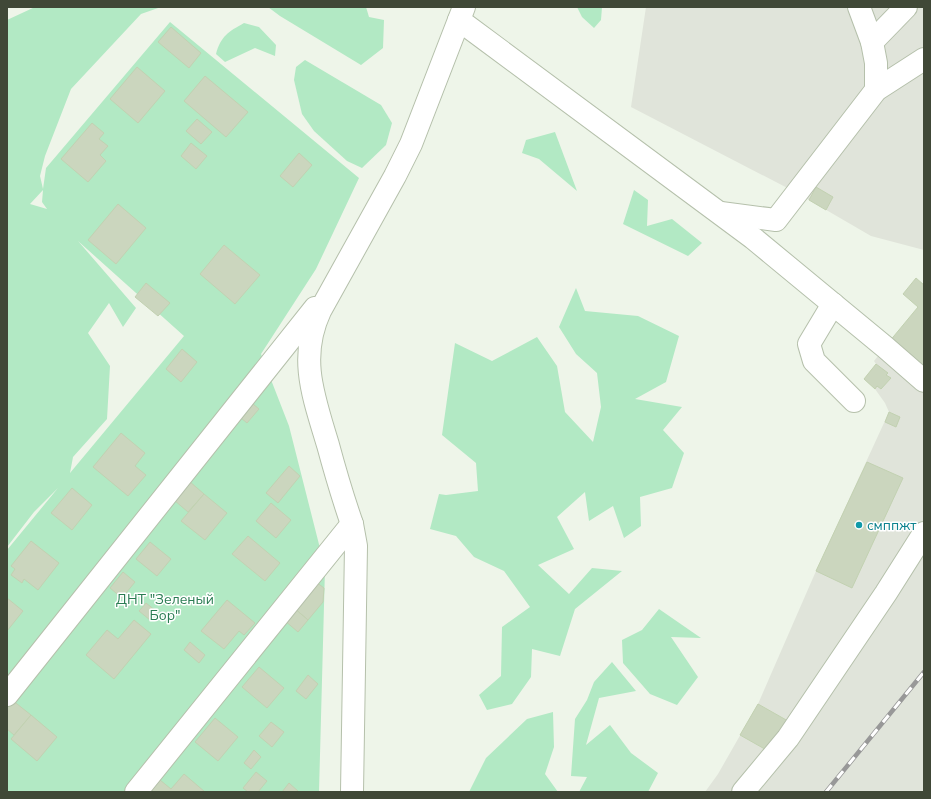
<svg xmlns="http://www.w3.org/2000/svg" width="931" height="799" font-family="'Nunito Sans',sans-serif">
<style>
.industrial{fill:#e0e4da}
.green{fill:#b2e9c4;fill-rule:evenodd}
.building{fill:#cbd6be;stroke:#c2d1b1}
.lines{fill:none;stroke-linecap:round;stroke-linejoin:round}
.minor-casing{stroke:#b5c0ab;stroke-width:24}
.minor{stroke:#fff;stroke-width:22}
.rail-casing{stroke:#989898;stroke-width:4.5}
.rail{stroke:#fff;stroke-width:3;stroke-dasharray:9;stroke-linecap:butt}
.culture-dot{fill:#0f9aa8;stroke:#fff;stroke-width:1.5}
.labels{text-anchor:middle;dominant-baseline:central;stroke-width:3;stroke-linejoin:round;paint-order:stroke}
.culture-label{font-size:14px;fill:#0d838f;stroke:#fff;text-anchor:start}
.park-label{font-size:14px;fill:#297c52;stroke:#fff}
</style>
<rect width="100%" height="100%" fill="#eef5e9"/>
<!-- industrial -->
<g class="industrial">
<path d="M646,7H924V250L871,236L797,193L631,107Z"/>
<path d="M889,342L924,370V792H705L718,774L758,704L816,571L889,412L885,403L875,389L864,379L876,364L874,361Z"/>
</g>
<!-- green -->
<g class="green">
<path d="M35,7H161L141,14L71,89L45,156L40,176L43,189L46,168L170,22L359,178L316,269L261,354L289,426L325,568L319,792H7V550L58,488L34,512L7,547V20ZM43,190L42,202L47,209L30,204ZM78,241L184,336L70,473L73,457L107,419L110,366L88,333L109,303L123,327L136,308Z"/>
<path d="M268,7H366L369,17L384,20L383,48L361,65L280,16Z"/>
<path d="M577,7H602L601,20L594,28L582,17Z"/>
<path d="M244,23L259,27L276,45L275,56L255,48L225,62L216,54C221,36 228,32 244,23Z"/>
<path d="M305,60L381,105L392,123L386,145L362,168L347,161L314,131L302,114L294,80L296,67Z"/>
<path d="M555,132L577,191L539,159L522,153L526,140Z"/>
<path d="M634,190L648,200L647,226L672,219L702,243L688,256L623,224Z"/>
<path d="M576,288L585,311L638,316L679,336L666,382L635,399L682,407L663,430L684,453L672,488L640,497L641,526L624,538L613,506L589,521L585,492L557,517L574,549L538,565L569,594L592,568L622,571L575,609L560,656L532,649L531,677L512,704L487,710L479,695L501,676L502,627L530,607L504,571L474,557L456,536L430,529L439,494L446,495L478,491L476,463L442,435L455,343L492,361L537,337L557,366L565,412L593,442L601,407L597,373L576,354L559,327Z"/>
<path d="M659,609L701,638L671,637L698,677L677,705L650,694L623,663L622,640L642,630Z"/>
<path d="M612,662L636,691L599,698L586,745L610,725L631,753L658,773L648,792H579L587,777L571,776L575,719L587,700L594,682Z"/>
<path d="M553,712L554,747L545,774L558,792H469L486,758L527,719Z"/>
</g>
<!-- building -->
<g class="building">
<path d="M171,27L201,53L189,68L158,42Z"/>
<path d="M137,67L165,91L138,123L110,99Z"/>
<path d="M205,76L248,112L226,137L184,101Z"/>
<path d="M197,119L212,132L201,144L186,131Z"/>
<path d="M92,123L104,133L99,139L108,146L100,155L106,161L88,182L61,159Z"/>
<path d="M191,143L207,156L196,169L181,156Z"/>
<path d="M299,153L312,165L293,187L280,176Z"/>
<path d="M816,187L833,197L826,210L809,200Z"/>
<path d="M118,204L146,228L116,264L88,240Z"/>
<path d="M224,245L260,275L235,304L200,274Z"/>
<path d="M916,278L924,285V370L889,342L918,307L903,294Z"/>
<path d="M146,283L170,303L158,316L135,297Z"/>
<path d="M182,349L197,362L181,382L166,369Z"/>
<path d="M876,364L888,373L886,375L891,378L881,389L877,386L875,389L864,379Z"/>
<path d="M253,404L259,409L247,423L241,418Z"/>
<path d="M889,412L900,417L896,427L885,422Z"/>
<path d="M121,433L145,453L135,466L146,475L128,496L93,467Z"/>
<path d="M867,462L903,478L852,588L816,571Z"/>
<path d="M289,466L300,476L278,503L266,493Z"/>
<path d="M189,481L204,494L188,512L174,500Z"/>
<path d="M72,488L92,505L72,530L51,513Z"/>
<path d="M204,494L227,513L205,540L181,521Z"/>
<path d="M271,503L291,520L276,538L256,521Z"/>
<path d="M248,536L280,563L265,581L232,554Z"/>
<path d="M31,541L59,563L38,590L24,579L22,583L11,575L15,569L11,566Z"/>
<path d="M150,542L171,559L157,576L136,559Z"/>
<path d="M123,572L135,582L122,598L110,588Z"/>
<path d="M316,582L324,588L323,602L308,620L294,608Z"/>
<path d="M7,598L23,611L7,631Z"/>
<path d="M227,600L255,623L244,635L239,631L224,649L201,631Z"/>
<path d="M146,603L156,611L150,620L139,611Z"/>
<path d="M294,608L308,620L298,632L284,620Z"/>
<path d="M134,620L151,634L114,679L86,655L107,630L118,639Z"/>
<path d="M190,642L205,655L199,663L184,650Z"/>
<path d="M259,667L284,688L267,708L242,687Z"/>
<path d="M308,675L318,684L306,699L296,691Z"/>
<path d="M12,700L31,715L14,735L7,729V706Z"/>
<path d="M758,704L788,721L770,752L740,735Z"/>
<path d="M31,715L57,737L37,761L11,739Z"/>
<path d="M215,718L238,737L218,761L195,742Z"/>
<path d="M271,722L284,732L272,747L259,736Z"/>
<path d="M254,750L261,757L251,769L244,763Z"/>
<path d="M256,772L267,781L258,792H248L243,788Z"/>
<path d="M184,774L205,792H154L151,790L160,780L171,789Z"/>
<path d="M289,783L299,792H282Z"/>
</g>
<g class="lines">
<defs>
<g id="minor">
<path d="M859,7L872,42L876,63V90"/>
<path d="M459,20L753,238L885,347L924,381"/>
<path d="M872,42L906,7"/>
<path d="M721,213L776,220L876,90L924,59"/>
<path d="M833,304L809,344L814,361L854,401"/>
<path d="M7,695L315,308"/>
<path d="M136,792L352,524"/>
<path d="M352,792L356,546L352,524C343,498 335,471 328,445C314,398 298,358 320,311L395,176L411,144L464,7"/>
<path d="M743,792L788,738L886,593L924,533"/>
</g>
</defs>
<!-- minor casing -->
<use href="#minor" class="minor-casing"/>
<!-- minor -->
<use href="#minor" class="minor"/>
<defs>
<path id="rail" d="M826,792L924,672"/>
</defs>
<!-- rail casing -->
<use href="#rail" class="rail-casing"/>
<!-- rail -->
<use href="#rail" class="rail"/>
</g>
<!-- markers -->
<circle class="culture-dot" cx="859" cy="525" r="4"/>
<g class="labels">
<!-- culture labels -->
<g class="culture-label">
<text x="867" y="525">смппжт</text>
</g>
<!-- park labels -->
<g class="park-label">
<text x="165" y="599">ДНТ "Зеленый<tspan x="165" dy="16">Бор"</tspan></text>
</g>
</g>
<!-- border -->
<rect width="931" height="799" fill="none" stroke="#404837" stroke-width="16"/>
</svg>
